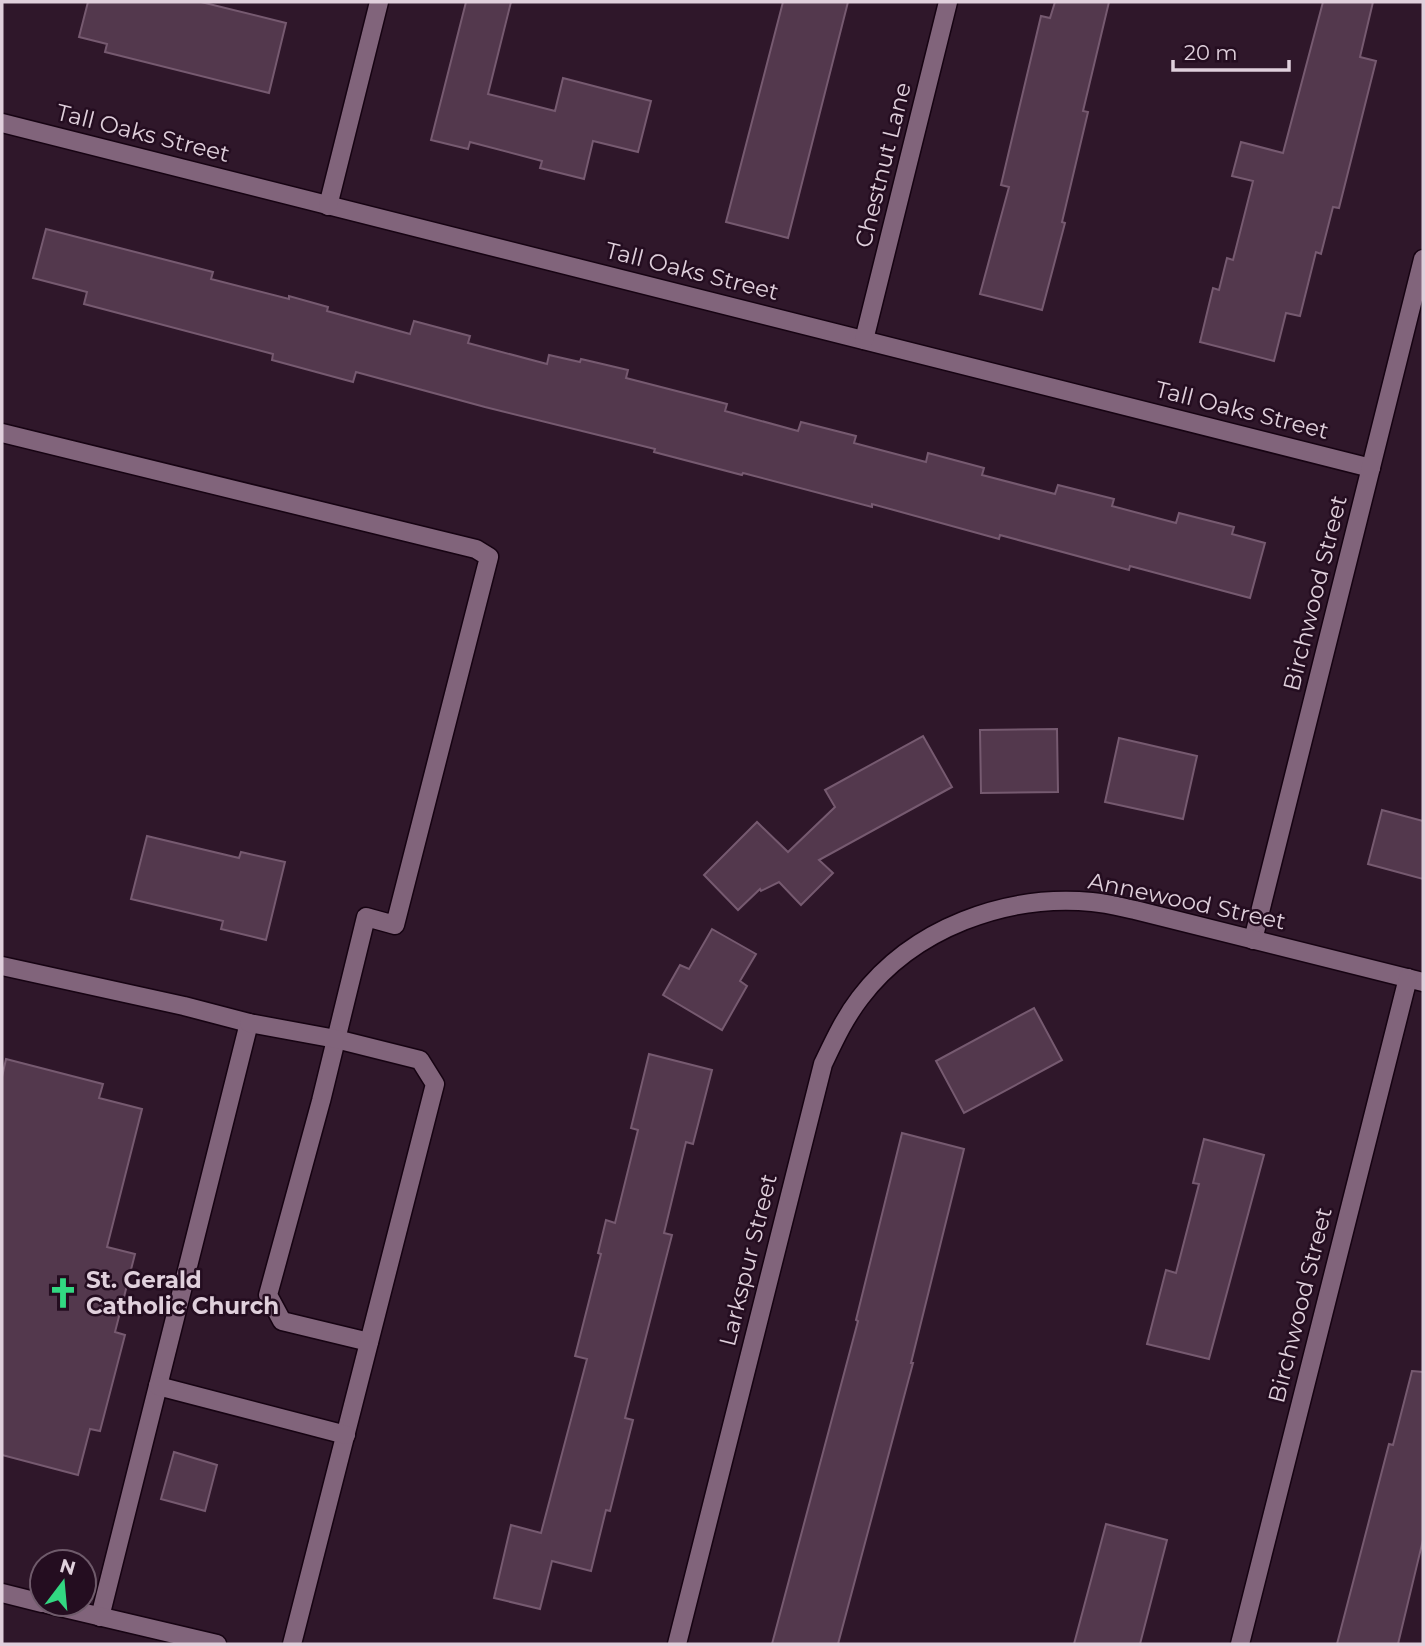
<svg xmlns="http://www.w3.org/2000/svg" width="1425" height="1646" font-family="Montserrat,sans-serif">
<style>
.building{fill:#53384d;stroke:#765a70;stroke-width:2}
.lines{fill:none;stroke-linecap:round;stroke-linejoin:round}
.lane-casing{stroke:#160312;stroke-width:21}
.street-casing{stroke:#160312;stroke-width:21}
.lane{stroke:#81647b;stroke-width:18}
.street{stroke:#81647b;stroke-width:18}
.labels{text-anchor:middle;dominant-baseline:central;stroke-width:5;stroke-linejoin:round;paint-order:stroke}
.street-label{font-size:23px;fill:#e0d0dc;stroke:#240d20}
.poi-label{font-size:23px;font-weight:bold;fill:#e0d0dc;stroke:#240d20;text-anchor:start}
</style>
<rect width="100%" height="100%" fill="#2f172a"/>
<!-- building -->
<g class="building">
<path d="M88,2H201L286,23L269,93L105,52L107,44L79,37Z"/>
<path d="M466,2H511L488,94L555,111L563,78L651,101L638,152L593,141L584,179L540,168L542,161L470,142L468,149L431,140Z"/>
<path d="M783,2H848L788,238L726,222Z"/>
<path d="M1055,2H1109L1083,111L1088,112L1062,222L1065,223L1042,310L980,294L1009,187L1001,185L1041,16L1050,18Z"/>
<path d="M1323,2H1373L1360,57L1376,61L1339,208L1333,207L1321,254L1316,252L1300,316L1286,313L1274,361L1200,342L1213,288L1219,290L1227,258L1233,260L1253,181L1232,176L1241,142L1283,153Z"/>
<path d="M46,229L213,272L211,279L289,299V296L328,307L327,311L410,334L414,321L470,336L468,343L547,364L549,355L580,362L581,359L628,370L626,378L727,404L725,411L798,431L801,422L856,436L854,443L926,462L928,453L984,468L982,475L1055,494L1058,485L1114,499L1112,506L1176,523L1179,513L1234,527L1232,534L1265,543L1250,598L1130,566L1129,570L1000,535L999,539L872,504V507L743,473L742,475L654,452L655,449L485,407L356,372L353,382L272,360L273,354L84,304L87,292L33,278Z"/>
<path d="M1057,729L1058,792L981,793L980,730Z"/>
<path d="M923,736L952,787L819,860L833,873L801,905L779,882L761,891L760,889L738,910L704,875L757,822L788,852L835,807L825,790Z"/>
<path d="M1119,738L1197,756L1183,819L1105,802Z"/>
<path d="M1382,810L1423,821V879L1368,864Z"/>
<path d="M147,836L239,858L241,852L285,862L266,940L221,929L223,921L131,899Z"/>
<path d="M712,929L756,954L740,981L747,986L722,1030L663,995L680,965L689,969Z"/>
<path d="M1034,1008L1062,1060L964,1113L936,1061Z"/>
<path d="M649,1054L712,1070L693,1144L686,1142L664,1233L672,1235L625,1418L633,1420L610,1511L606,1510L591,1571L552,1561L540,1609L494,1598L511,1525L541,1533L587,1359L575,1356L601,1254L598,1253L606,1220L615,1223L638,1130L631,1128Z"/>
<path d="M6,1059L103,1084L99,1098L142,1109L107,1247L135,1254L115,1332L125,1335L100,1431L90,1429L78,1475L2,1455V1077Z"/>
<path d="M902,1133L964,1149L911,1363H913L838,1644H772L858,1321L856,1320Z"/>
<path d="M1204,1139L1264,1155L1209,1359L1147,1344L1166,1270L1176,1273L1199,1184L1193,1183Z"/>
<path d="M1412,1371L1423,1372V1540L1398,1644H1337L1389,1444L1393,1445Z"/>
<path d="M174,1452L217,1465L205,1511L161,1499Z"/>
<path d="M1106,1524L1167,1540L1140,1644H1074Z"/>
</g>
<g class="lines">
<defs>
<g id="lane">
<path d="M2,433L476,549L489,557L395,925L366,917L321,1101L268,1295L282,1321L369,1342"/>
<path d="M2,966L184,1006L249,1023L100,1617"/>
<path d="M249,1023L336,1039L420,1060L435,1084L292,1644"/>
<path d="M158,1386L346,1435"/>
<path d="M2,1593L42,1603"/>
<path d="M47,1604L217,1644"/>
</g>
<g id="street">
<path d="M2,123L1371,468"/>
<path d="M328,206L379,2"/>
<path d="M864,340L948,2"/>
<path d="M1253,940L1423,259"/>
<path d="M677,1644L823,1064C834,1041 844,1019 860,998C913,928 1006,894 1092,902C1106,903 1121,907 1135,910L1423,982"/>
<path d="M1240,1644L1408,978"/>
</g>
</defs>
<!-- lane casing -->
<use href="#lane" class="lane-casing"/>
<!-- street casing -->
<use href="#street" class="street-casing"/>
<!-- lane -->
<use href="#lane" class="lane"/>
<!-- street -->
<use href="#street" class="street"/>
</g>
<!-- icons -->
<defs>
<symbol id="church-bare" viewBox="-9 -9 18 18"><path d="M-1.2-6h2.4v3.5h3.3v2.4h-3.3V6h-2.4V-.1h-3.3v-2.4h3.3Z" fill="#32d882" stroke="#240d20" stroke-width="2.5" paint-order="stroke"/></symbol>
</defs>
<g fill-rule="evenodd">
<use href="#church-bare" x="41" y="1271" width="44" height="44"/>
</g>
<g class="labels">
<!-- street labels -->
<g class="street-label">
<text transform="translate(143 133) rotate(14)">Tall Oaks Street</text>
<text transform="translate(883 165) rotate(-76)">Chestnut Lane</text>
<text transform="translate(692 271) rotate(14)">Tall Oaks Street</text>
<text transform="translate(1242 410) rotate(14)">Tall Oaks Street</text>
<text transform="translate(1315 593) rotate(-76)">Birchwood Street</text>
<text transform="translate(1187 901) rotate(12)">Annewood Street</text>
<text transform="translate(748 1260) rotate(-76)">Larkspur Street</text>
<text transform="translate(1300 1305) rotate(-76)">Birchwood Street</text>
</g>
<!-- poi labels -->
<g class="poi-label">
<text x="86" y="1280">St. Gerald<tspan x="86" dy="26">Catholic Church</tspan></text>
</g>
</g>
<!-- border -->
<rect width="1425" height="1646" fill="none" stroke="#e0d0dc" stroke-width="7"/>
<!-- north arrow -->
<g transform="translate(63 1583) rotate(16)"><circle r="33" fill="#240d20" stroke="#6f5b6b" stroke-width="2"/>
<path d="M0-5L12 26L0 18L-12 26Z" fill="#32d882"/>
<text y="-10" font-size="19" font-weight="bold" text-anchor="middle" fill="#e0d0dc">N</text>
</g>
<!-- scale -->
<path d="M1173 60v10h116v-10" fill="none" stroke="#e0d0dc" stroke-width="3.5"/>
<text x="1184" y="60" font-size="21" fill="#e0d0dc" stroke="#240d20" stroke-width="5" paint-order="stroke">20 m</text>
</svg>
